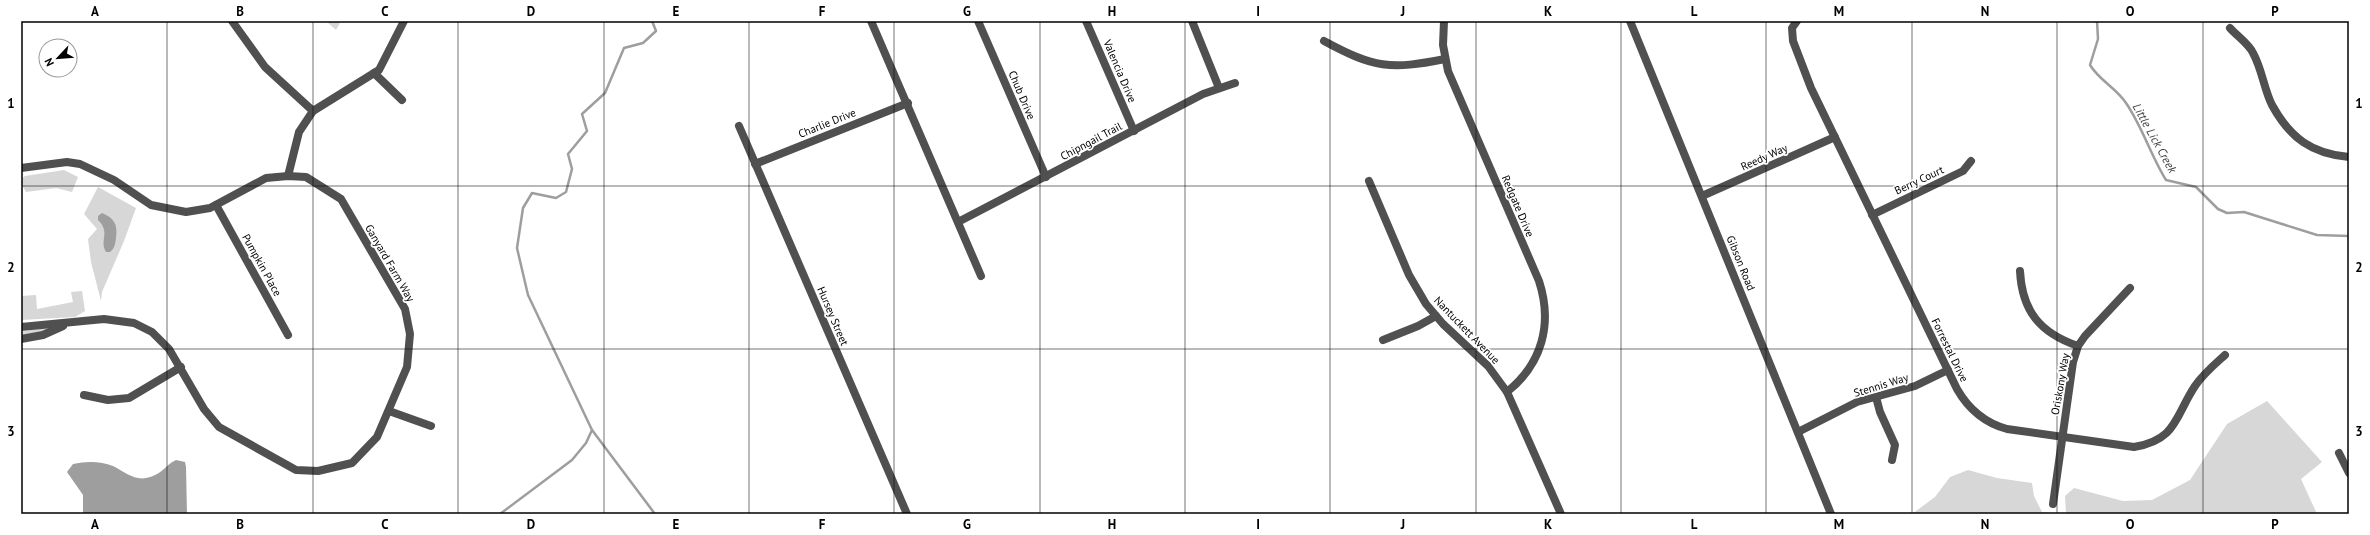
<svg xmlns="http://www.w3.org/2000/svg" width="2370" height="535" font-family="'PT Sans',sans-serif">
<style>
.green{fill:#d7d7d7}
.water{fill:#9e9e9e}
.lines{fill:none;stroke-linecap:round;stroke-linejoin:round}
.stream{stroke:#9e9e9e;stroke-width:2.5}
.street{stroke:#505050;stroke-width:8}
.grid{fill:none;stroke:#000;stroke-width:1;stroke-opacity:0.55}
.labels{text-anchor:middle;dominant-baseline:central;stroke-width:3.5;stroke-linejoin:round;paint-order:stroke}
.street-label{font-size:11px;fill:#000;stroke:#fff}
.water-label{font-size:12px;font-style:italic;fill:#3f3f3f;stroke:#fff}
.neatline{fill:none;stroke:#000;stroke-width:1.5}
.grid-label{font-size:13px;text-anchor:middle;font-weight:bold;fill:#000}
</style>
<rect width="100%" height="100%" fill="#fff"/>
<!-- green -->
<g class="green">
<path d="M326,21H341L336,30Z"/>
<path d="M64,170L78,177L72,192L56,188L26,192L21,183V179L25,176Z"/>
<path d="M98,187L136,208L124,241L102,292L101,301L91,262L88,239L97,229L84,214Z"/>
<path d="M82,291L85,311L75,317L21,320V296L36,295L37,309L73,302L71,292Z"/>
<path d="M59,325L43,332L21,335V332Z"/>
<path d="M2267,401L2322,462L2301,479L2317,514H1912L1935,497L1950,477L1968,470L1997,478L2032,483L2034,496L2042,512L2066,514L2065,496L2074,488L2123,501L2152,500L2190,480L2227,424Z"/>
</g>
<!-- water -->
<g class="water">
<path d="M102,213C114,218 118,224 116,238C115,244 115,248 110,252H106C99,240 111,233 98,220V216Z"/>
<path d="M176,460L185,462L186,467L187,514H83V495L67,472L73,464C86,461 101,461 113,466C127,473 136,483 153,476C162,473 167,464 176,460Z"/>
</g>
<g class="lines">
<!-- stream -->
<g class="stream">
<path d="M652,21L656,31L643,43L624,48L605,93L582,114L587,131L568,154L572,169L566,192L556,198L532,193L523,208L517,248L528,295L592,430L655,514"/>
<path d="M2097,21L2098,39L2090,65C2099,80 2116,88 2126,103C2142,126 2151,156 2166,180L2196,187L2218,209L2227,213L2244,212L2317,235L2349,236"/>
<path d="M500,514L572,460L586,443L592,430"/>
</g>
<!-- street -->
<g class="street">
<path d="M232,21L265,67L313,111"/>
<path d="M871,21L981,276"/>
<path d="M978,21L1046,177"/>
<path d="M1086,21L1134,131"/>
<path d="M1192,21L1219,88"/>
<path d="M1444,21L1443,45L1448,71L1539,281C1553,324 1542,364 1507,392"/>
<path d="M1630,21L1831,514"/>
<path d="M1797,21L1792,28L1793,41L1811,88L1957,389C1969,410 1985,423 2007,429L2134,447C2177,440 2175,416 2195,386C2203,374 2215,364 2225,355"/>
<path d="M2230,28C2237,36 2249,44 2253,53C2262,69 2264,89 2272,105C2290,138 2312,154 2349,157"/>
<path d="M1324,41C1374,68 1390,70 1445,59"/>
<path d="M374,73L402,100"/>
<path d="M739,126L907,514"/>
<path d="M755,164L908,103"/>
<path d="M21,168L67,162L80,164L114,180L151,205L186,212L210,208L266,178L288,176L306,177L341,199L405,309L410,334L407,367L377,437L352,463L318,471L296,470L219,427L204,409L169,349L152,332L134,323L104,319L21,327"/>
<path d="M288,176L299,132L313,111L379,70L404,21"/>
<path d="M1369,181L1409,275L1426,304L1443,324L1488,366L1507,392L1561,514"/>
<path d="M1702,196L1835,137"/>
<path d="M216,205L288,335"/>
<path d="M1872,215L1963,171L1971,161"/>
<path d="M958,222L1203,94L1235,83"/>
<path d="M2020,271C2022,311 2040,333 2078,346"/>
<path d="M21,339L43,335L63,326"/>
<path d="M1383,340L1418,326L1436,316"/>
<path d="M84,395L108,400L129,398L181,367"/>
<path d="M1876,397L1880,412L1895,445L1892,460"/>
<path d="M389,411L431,426"/>
<path d="M1798,432L1857,402L1915,386L1948,370"/>
<path d="M2339,453L2349,473"/>
<path d="M2053,504L2073,362L2078,346L2085,336L2130,288"/>
</g>
</g>
<!-- grid -->
<path class="grid" d="M167,21V514M313,21V514M458,21V514M604,21V514M749,21V514M894,21V514M1040,21V514M1185,21V514M1330,21V514M1476,21V514M1621,21V514M1766,21V514M1912,21V514M2057,21V514M2203,21V514M21,186H2349M21,349H2349"/>
<g class="labels">
<!-- street labels -->
<g class="street-label">
<text transform="translate(1120 71) rotate(67)">Valencia Drive</text>
<text transform="translate(1022 95) rotate(67)">Chub Drive</text>
<text transform="translate(827 123) rotate(-22)">Charlie Drive</text>
<text transform="translate(1091 141) rotate(-28)">Chipngail Trail</text>
<text transform="translate(1764 157) rotate(-24)">Reedy Way</text>
<text transform="translate(1919 180) rotate(-25)">Berry Court</text>
<text transform="translate(1518 206) rotate(67)">Redgate Drive</text>
<text transform="translate(390 263) rotate(60)">Ganyard Farm Way</text>
<text transform="translate(1741 263) rotate(68)">Gibson Road</text>
<text transform="translate(262 265) rotate(61)">Pumpkin Place</text>
<text transform="translate(833 316) rotate(67)">Hursey Street</text>
<text transform="translate(1467 330) rotate(46)">Nantuckett Avenue</text>
<text transform="translate(1950 350) rotate(64)">Forrestal Drive</text>
<text transform="translate(2060 384) rotate(-80)">Oriskony Way</text>
<text transform="translate(1881 385) rotate(-17)">Stennis Way</text>
</g>
<!-- water labels -->
<g class="water-label">
<text transform="translate(2155 138) rotate(61)">Little Lick Creek</text>
</g>
</g>
<!-- border -->
<rect width="2370" height="535" fill="none" stroke="#ffffff" stroke-width="44"/>
<!-- north arrow -->
<g transform="translate(58 58) rotate(244)"><circle r="19" fill="#ffffff" stroke="#999999"/>
<path d="M0-3L7 15L0 10L-7 15Z" fill="#000000"/>
<text y="-6" font-size="11" font-weight="bold" text-anchor="middle" fill="#000000">N</text>
</g>
<rect x="22" y="22" width="2326" height="491" class="neatline"/>
<g class="grid-label">
<text x="95" y="16">A</text>
<text x="240" y="16">B</text>
<text x="385" y="16">C</text>
<text x="531" y="16">D</text>
<text x="676" y="16">E</text>
<text x="822" y="16">F</text>
<text x="967" y="16">G</text>
<text x="1112" y="16">H</text>
<text x="1258" y="16">I</text>
<text x="1403" y="16">J</text>
<text x="1548" y="16">K</text>
<text x="1694" y="16">L</text>
<text x="1839" y="16">M</text>
<text x="1985" y="16">N</text>
<text x="2130" y="16">O</text>
<text x="2275" y="16">P</text>
<text x="11" y="108">1</text>
<text x="2359" y="108">1</text>
<text x="11" y="272">2</text>
<text x="2359" y="272">2</text>
<text x="11" y="436">3</text>
<text x="2359" y="436">3</text>
<text x="95" y="529">A</text>
<text x="240" y="529">B</text>
<text x="385" y="529">C</text>
<text x="531" y="529">D</text>
<text x="676" y="529">E</text>
<text x="822" y="529">F</text>
<text x="967" y="529">G</text>
<text x="1112" y="529">H</text>
<text x="1258" y="529">I</text>
<text x="1403" y="529">J</text>
<text x="1548" y="529">K</text>
<text x="1694" y="529">L</text>
<text x="1839" y="529">M</text>
<text x="1985" y="529">N</text>
<text x="2130" y="529">O</text>
<text x="2275" y="529">P</text>
</g>
</svg>
